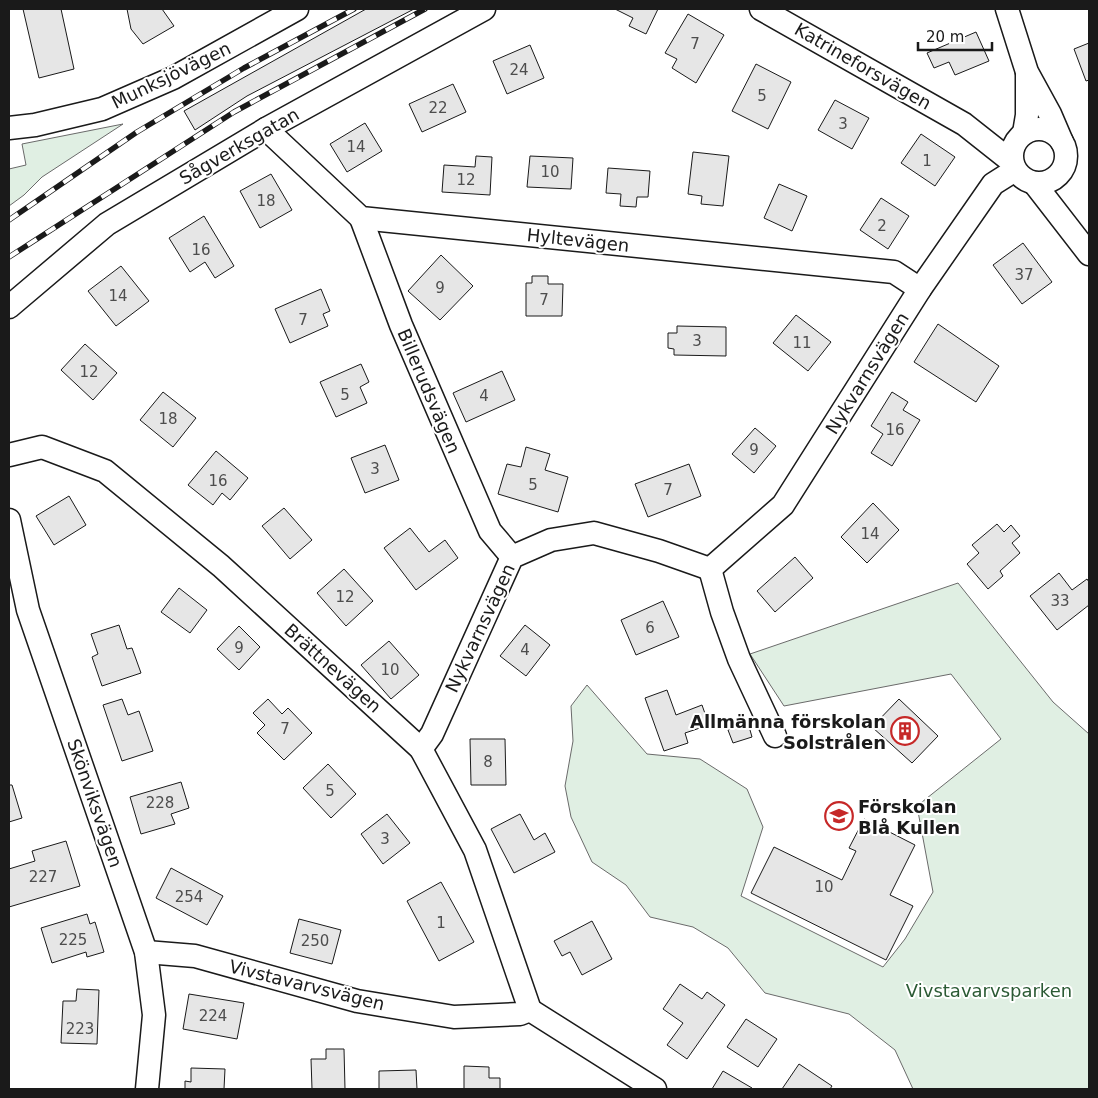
<svg xmlns="http://www.w3.org/2000/svg" width="1098" height="1098" font-family="'DejaVu Sans',sans-serif">
<style>
.green{fill:#e0efe3;stroke:#6a6a6a}
.building{fill:#e6e6e6;stroke:#1a1a1a}
.lines{fill:none;stroke-linecap:round;stroke-linejoin:round}
.minor-casing{stroke:#1a1a1a;stroke-width:25}
.minor{stroke:#fff;stroke-width:22}
.rail-casing{stroke:#1a1a1a;stroke-width:5.5}
.rail{stroke:#fff;stroke-width:4;stroke-dasharray:11;stroke-linecap:butt}
.labels{text-anchor:middle;dominant-baseline:central;stroke-width:4;stroke-linejoin:round;paint-order:stroke}
.number-label{font-size:15px;fill:#4d4d4d}
.street-label{font-size:18px;fill:#1a1a1a;stroke:#fff}
.poi-label{font-size:18px;font-weight:bold;fill:#1a1a1a;stroke:#fff;text-anchor:end}
.park-label{font-size:18px;fill:#2b5a34;stroke:#fff}
</style>
<rect width="100%" height="100%" fill="#fff"/>
<!-- green -->
<g class="green">
<path d="M123,124L42,177L24,195L9,206V169L26,165L22,144Z"/>
<path d="M958,583L1053,702L1089,734V1089H913L895,1050L849,1014L765,993L728,948L693,927L650,917L626,885L592,862L571,817L565,786L573,741L571,706L587,685L647,754L700,759L747,789L763,827L741,896L883,967L905,939L933,892L917,806L1001,739L951,674L784,706L750,654Z"/>
</g>
<!-- building -->
<g class="building">
<path d="M23,9H61L74,69L39,78Z"/>
<path d="M127,9H162L174,26L143,44L131,29Z"/>
<path d="M366,9H414L247,96L195,130L184,111Z"/>
<path d="M615,9H658L646,34L629,26L633,18Z"/>
<path d="M688,14L724,35L696,83L672,68L677,59L665,53Z"/>
<path d="M976,32L989,61L955,75L949,62L934,68L927,53Z"/>
<path d="M1089,43V80L1086,81L1074,49Z"/>
<path d="M530,45L544,78L507,94L493,61Z"/>
<path d="M756,64L791,82L768,129L732,111Z"/>
<path d="M453,84L466,112L422,132L409,104Z"/>
<path d="M835,100L869,118L852,149L818,130Z"/>
<path d="M365,123L382,151L347,172L330,144Z"/>
<path d="M921,134L955,157L935,186L901,163Z"/>
<path d="M693,152L729,156L723,206L701,204L702,196L688,194Z"/>
<path d="M476,156L492,157L490,195L442,192L444,165L475,167Z"/>
<path d="M530,156L573,158L571,189L527,187Z"/>
<path d="M608,168L650,171L648,197H637L636,207L620,206L621,194L606,193Z"/>
<path d="M271,174L292,210L260,228L240,191Z"/>
<path d="M779,184L807,196L792,231L764,218Z"/>
<path d="M881,198L909,216L888,249L860,230Z"/>
<path d="M204,216L234,266L215,278L205,262L190,272L169,238Z"/>
<path d="M1023,243L1052,282L1022,304L993,265Z"/>
<path d="M441,255L473,286L440,320L408,291Z"/>
<path d="M121,266L149,301L116,326L88,291Z"/>
<path d="M532,276H548V284H563L562,316H526V283H532Z"/>
<path d="M321,289L330,311L323,314L328,326L290,343L275,309Z"/>
<path d="M796,315L831,342L808,371L773,343Z"/>
<path d="M938,324L999,366L976,402L914,362Z"/>
<path d="M677,326L726,327V356L674,355V349L668,348V333H677Z"/>
<path d="M85,344L117,373L93,400L61,370Z"/>
<path d="M361,364L369,382L360,387L367,403L336,417L320,382Z"/>
<path d="M502,371L515,400L466,422L453,393Z"/>
<path d="M163,392L196,418L173,447L140,420Z"/>
<path d="M892,392L908,402L903,410L920,420L892,466L871,453L883,434L871,426Z"/>
<path d="M755,428L776,446L754,473L732,454Z"/>
<path d="M385,445L399,480L365,493L351,458Z"/>
<path d="M526,447L550,454L545,470L568,477L558,512L498,494L507,464L521,467Z"/>
<path d="M216,451L248,478L230,500L222,493L213,505L188,485Z"/>
<path d="M689,464L701,496L648,517L635,484Z"/>
<path d="M69,496L86,525L54,545L36,516Z"/>
<path d="M873,503L899,530L867,563L841,537Z"/>
<path d="M284,508L312,540L290,559L262,526Z"/>
<path d="M997,524L1004,532L1011,525L1020,536L1012,543L1020,553L1000,571L1003,576L988,589L967,564L979,553L972,545Z"/>
<path d="M410,528L429,552L445,540L458,558L416,590L384,548Z"/>
<path d="M795,557L813,578L775,612L757,591Z"/>
<path d="M344,569L373,601L346,626L317,593Z"/>
<path d="M1059,573L1072,590L1087,579L1089,582V605L1057,630L1030,596Z"/>
<path d="M179,588L207,610L190,633L161,612Z"/>
<path d="M663,601L679,637L636,655L621,620Z"/>
<path d="M119,625L127,649L132,648L141,673L102,686L92,657L98,654L91,634Z"/>
<path d="M525,625L550,645L526,676L500,656Z"/>
<path d="M239,626L260,647L239,670L217,649Z"/>
<path d="M389,641L419,675L391,699L361,665Z"/>
<path d="M667,690L676,715L702,705L709,725L685,733L688,743L664,751L645,698Z"/>
<path d="M122,699L128,715L139,711L153,751L122,761L103,705Z"/>
<path d="M268,699L282,714L288,708L312,733L284,760L257,733L265,725L253,713Z"/>
<path d="M899,699L938,736L912,763L872,727Z"/>
<path d="M748,723L752,737L733,743L728,730Z"/>
<path d="M470,739H505L506,785H471Z"/>
<path d="M328,764L356,794L331,818L303,788Z"/>
<path d="M181,782L189,808L171,814L175,824L141,834L130,797Z"/>
<path d="M9,785H12L22,818L9,822Z"/>
<path d="M387,814L410,843L383,864L361,834Z"/>
<path d="M520,814L534,840L545,833L555,852L514,873L491,829Z"/>
<path d="M864,819L915,845L890,895L913,906L886,960L751,893L774,847L842,880L856,851L849,848Z"/>
<path d="M66,841L80,886L9,907V869L35,861L32,851Z"/>
<path d="M171,868L223,896L207,925L156,898Z"/>
<path d="M441,882L474,942L439,961L407,901Z"/>
<path d="M87,914L90,924L95,922L104,952L87,957L86,952L52,963L41,928Z"/>
<path d="M299,919L341,930L332,964L290,953Z"/>
<path d="M592,921L612,959L582,975L570,952L562,956L554,941Z"/>
<path d="M680,984L702,999L707,992L725,1005L687,1059L667,1045L683,1023L663,1009Z"/>
<path d="M77,989L99,990L97,1044L61,1043L63,1001H76Z"/>
<path d="M189,994L244,1003L237,1039L183,1029Z"/>
<path d="M746,1019L777,1039L758,1067L727,1047Z"/>
<path d="M326,1049H344L345,1089H312L311,1059H326Z"/>
<path d="M799,1064L832,1086L830,1089H782Z"/>
<path d="M464,1066L489,1067V1078H500V1089H464Z"/>
<path d="M191,1068L225,1069L224,1089H185V1081L191,1082Z"/>
<path d="M416,1070L417,1089H379V1071Z"/>
<path d="M723,1071L752,1088L751,1089H712Z"/>
</g>
<g class="lines">
<defs>
<g id="minor">
<path d="M761,9L964,124L1012,162"/>
<path d="M1007,9L1027,72L1050,114L1062,142"/>
<path d="M9,128L35,125L102,109L173,78L297,9"/>
<path d="M266,129L361,218L894,272L920,289"/>
<circle cx="1039" cy="156" r="27"/>
<path d="M1024,133L1027,115V73"/>
<path d="M1034,183L1089,254"/>
<path d="M361,218L401,325L490,531L512,557"/>
<path d="M9,307L107,224L266,129L484,9"/>
<path d="M9,455L42,447L105,471L221,566L421,749L475,850L530,1010"/>
<path d="M9,520L28,610L146,952L154,1015L147,1089"/>
<path d="M710,569L722,612L739,659L775,736"/>
<path d="M421,749L432,734L512,557L551,540L594,533L659,551L710,569L783,505L920,289L993,184L1015,170"/>
<path d="M146,952L195,956L357,1001L454,1017L520,1014L530,1010"/>
<path d="M530,1010L655,1089"/>
</g>
</defs>
<!-- minor casing -->
<use href="#minor" class="minor-casing"/>
<!-- minor -->
<use href="#minor" class="minor"/>
<defs>
<g id="rail">
<path d="M9,220L137,132L244,68L354,9"/>
<path d="M9,257L234,112L425,9"/>
</g>
</defs>
<!-- rail casing -->
<use href="#rail" class="rail-casing"/>
<!-- rail -->
<use href="#rail" class="rail"/>
</g>
<!-- icons -->
<defs>
<symbol id="building-ring" viewBox="-11 -11 22 22"><circle r="9.5" fill="#fff" stroke="#c62828" stroke-width="1.5"/><path d="M-4-6H4V6H1V3H-1V6H-4ZM-2.5-4.3h1.7v1.8h-1.7ZM.8-4.3h1.7v1.8H.8ZM-2.5-1h1.7V.8h-1.7ZM.8-1h1.7V.8H.8Z" fill="#c62828"/></symbol>
<symbol id="school-ring" viewBox="-11 -11 22 22"><circle r="9.5" fill="#fff" stroke="#c62828" stroke-width="1.5"/><path d="M0-5L7-2L0 1L-7-2ZM-4 1L0 2.5L4 1V4Q0 6-4 4Z" fill="#c62828"/></symbol>
</defs>
<g fill-rule="evenodd">
<use href="#building-ring" x="889" y="715" width="32" height="32"/>
<use href="#school-ring" x="823" y="800" width="32" height="32"/>
</g>
<g class="labels">
<!-- number labels -->
<g class="number-label">
<text x="695" y="44">7</text>
<text x="519" y="70">24</text>
<text x="762" y="96">5</text>
<text x="438" y="108">22</text>
<text x="843" y="124">3</text>
<text x="356" y="147">14</text>
<text x="927" y="161">1</text>
<text x="550" y="172">10</text>
<text x="466" y="180">12</text>
<text x="266" y="201">18</text>
<text x="882" y="226">2</text>
<text x="201" y="250">16</text>
<text x="1024" y="275">37</text>
<text x="440" y="288">9</text>
<text x="118" y="296">14</text>
<text x="544" y="300">7</text>
<text x="303" y="320">7</text>
<text x="697" y="341">3</text>
<text x="802" y="343">11</text>
<text x="89" y="372">12</text>
<text x="345" y="395">5</text>
<text x="484" y="396">4</text>
<text x="168" y="419">18</text>
<text x="895" y="430">16</text>
<text x="754" y="450">9</text>
<text x="375" y="469">3</text>
<text x="218" y="481">16</text>
<text x="533" y="485">5</text>
<text x="668" y="490">7</text>
<text x="870" y="534">14</text>
<text x="345" y="597">12</text>
<text x="1060" y="601">33</text>
<text x="650" y="628">6</text>
<text x="239" y="648">9</text>
<text x="525" y="650">4</text>
<text x="390" y="670">10</text>
<text x="285" y="729">7</text>
<text x="488" y="762">8</text>
<text x="330" y="791">5</text>
<text x="160" y="803">228</text>
<text x="385" y="839">3</text>
<text x="43" y="877">227</text>
<text x="824" y="887">10</text>
<text x="189" y="897">254</text>
<text x="441" y="923">1</text>
<text x="73" y="940">225</text>
<text x="315" y="941">250</text>
<text x="213" y="1016">224</text>
<text x="80" y="1029">223</text>
</g>
<!-- street labels -->
<g class="street-label">
<text transform="translate(863 66) rotate(30)">Katrineforsvägen</text>
<text transform="translate(171 75) rotate(-26)">Munksjövägen</text>
<text transform="translate(239 146) rotate(-30)">Sågverksgatan</text>
<text transform="translate(578 240) rotate(6)">Hyltevägen</text>
<text transform="translate(867 373) rotate(-58)">Nykvarnsvägen</text>
<text transform="translate(429 391) rotate(67)">Billerudsvägen</text>
<text transform="translate(480 628) rotate(-65)">Nykvarnsvägen</text>
<text transform="translate(333 668) rotate(42)">Brättnevägen</text>
<text transform="translate(95 803) rotate(71)">Skönviksvägen</text>
<text transform="translate(307 985) rotate(14)">Vivstavarvsvägen</text>
</g>
<!-- poi labels -->
<g class="poi-label">
<text x="886" y="721">Allmänna förskolan<tspan x="886" dy="21">Solstrålen</tspan></text>
<text x="858" y="806" text-anchor="start">Förskolan<tspan x="858" dy="21">Blå Kullen</tspan></text>
</g>
<!-- park labels -->
<g class="park-label">
<text x="989" y="990">Vivstavarvsparken</text>
</g>
</g>
<!-- border -->
<rect width="1098" height="1098" fill="none" stroke="#1a1a1a" stroke-width="20"/>
<!-- scale -->
<path d="M918 42v8h74v-8" fill="none" stroke="#1a1a1a" stroke-width="2.5"/>
<text x="926" y="42" font-size="15" fill="#1a1a1a" stroke="#ffffff" stroke-width="4" paint-order="stroke">20 m</text>
</svg>
